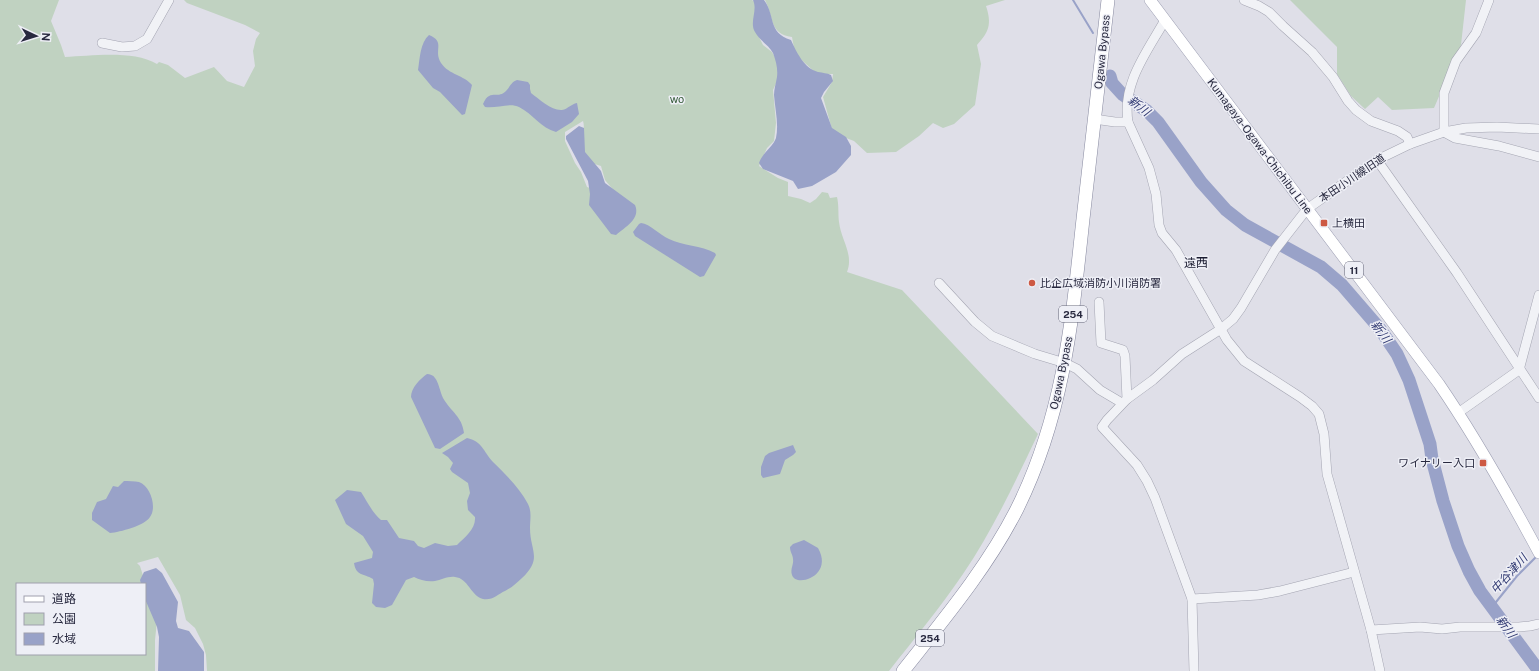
<svg xmlns="http://www.w3.org/2000/svg" width="1539" height="671" font-family="'Public Sans','Noto Sans JP',sans-serif">
<style>
.green{fill:#c0d2c1;fill-rule:evenodd}
.water{fill:#99a2c8}
.lines{fill:none;stroke-linecap:round;stroke-linejoin:round}
.stream{stroke:#99a2c8;stroke-width:2}
.river{stroke:#99a2c8;stroke-width:13}
.minor-casing{stroke:#a4a5b2;stroke-width:10}
.major-casing{stroke:#9ea0b4;stroke-width:12}
.highway-casing{stroke:#86889f;stroke-width:14}
.minor{stroke:#f1f2f6;stroke-width:9}
.major{stroke:#fff;stroke-width:11}
.highway{stroke:#fff;stroke-width:13}
.poi-dot{fill:#cd5943;stroke:#eeeff6;stroke-width:1.5}
.labels{text-anchor:middle;dominant-baseline:central;stroke-width:3;stroke-linejoin:round;paint-order:stroke}
.shield{fill:#eeeff6;stroke:#636476;stroke-width:1}
.shield-label{font-size:10px;font-weight:bold;fill:#28293f}
.street-label{font-size:11px;fill:#28293f;stroke:#eeeff6}
.park-label{font-size:11px;fill:#355b39;stroke:#eeeff6}
.poi-label{font-size:11px;fill:#28293f;stroke:#eeeff6;text-anchor:start}
.water-label{font-size:12px;font-style:italic;fill:#323b73;stroke:#eeeff6}
.neighbourhood-label{font-size:12px;fill:#1a1b30;stroke:#eeeff6}
</style>
<rect width="100%" height="100%" fill="#dfdfe8"/>
<!-- green -->
<g class="green">
<path d="M0,0H59L51,21L61,45L65,57C92,56 133,50 157,64L159,62L168,65L185,78L214,67L227,81L244,87L255,66L253,51L256,39L260,33L245,25L187,3L184,0H752L758,4L754,27L763,45L772,52L778,63L779,77L773,90L776,123L774,141L767,148L759,166L778,178L788,182V196L801,199L810,203L816,199L822,192L828,193L830,198L837,197C839,205 838,214 839,222C841,240 854,254 847,272L902,290L1038,434C1015,482 993,530 963,574C940,608 914,639 889,671H207L206,655L203,644L195,628L186,620L180,595L158,557L137,563L140,566L157,621L155,640V671H0ZM583,121C586,130 580,138 581,147C583,152 586,158 588,162L601,166L605,180L620,198L587,187L581,172L575,163L565,141V132ZM17,584H145V654H17Z"/>
<path d="M765,0H1005L986,6C992,24 989,32 977,45L981,64L975,105L954,124L943,128L933,123L919,136L896,152L867,153L854,141L833,133L823,97L832,82L833,74H817L795,54L792,37C769,34 774,17 765,0Z"/>
<path d="M1290,0H1466L1461,45L1434,108L1392,110L1378,97L1365,109L1351,96L1337,74V47Z"/>
</g>
<!-- water -->
<g class="water">
<path d="M753,0H764C776,16 767,32 791,40C797,53 804,68 818,72C823,73 827,73 831,75L833,81L824,92L821,98L832,128L846,137L851,146V155L836,172L812,186L798,189L793,181L763,169L759,163C763,152 773,147 776,138C779,124 775,109 774,95C774,89 776,83 777,77C778,69 776,61 773,53C769,45 759,40 755,32C749,22 758,11 753,0Z"/>
<path d="M429,35C446,42 433,50 441,63C449,75 464,75 472,85L465,114L462,115L440,92L433,88L418,70C420,58 420,43 429,35Z"/>
<path d="M517,80L528,82L530,85V89L531,93C539,99 552,111 562,110C568,109 571,104 577,103L579,114L572,122L556,132C541,128 533,114 519,107C510,102 495,109 485,107L483,104C490,88 497,100 506,91C510,87 511,82 517,80Z"/>
<path d="M579,126L584,128L585,152L601,171L605,183L635,205C641,219 625,227 616,235L611,234L589,205L590,194L588,181L566,139V136Z"/>
<path d="M641,223C650,224 660,235 669,239C683,246 701,245 715,253L716,255L704,276L700,277L635,236L633,232L639,224Z"/>
<path d="M427,374C430,374 433,375 435,378C439,383 440,392 443,398C451,412 462,416 464,433L440,449L435,448L411,397C411,388 420,379 427,374Z"/>
<path d="M467,438C482,441 483,451 493,462C505,474 520,488 528,504C532,512 530,519 530,528C530,551 543,558 522,578C517,583 511,588 505,591C498,594 492,601 483,599C471,596 468,578 455,577C448,576 441,580 435,581C427,582 420,580 414,577L406,580L392,605L385,608L376,607L372,603L374,584L373,579C363,573 356,576 354,563L372,558L373,552L363,536L346,524L335,500L347,490L361,492C368,503 372,512 381,520H387L399,538L414,541L418,546L424,548L435,543L448,546L457,545C465,537 476,529 475,517L468,510L467,501L470,493L468,483L452,472L450,469L453,463L448,457L442,453Z"/>
<path d="M793,445L796,452L793,455L785,460L780,474L763,478L761,475V467L765,456L769,453Z"/>
<path d="M124,481C128,481 135,481 139,482C151,486 157,508 150,517C144,526 120,532 110,533L92,520V513L97,502L106,499L113,486L118,487Z"/>
<path d="M804,540L818,548C834,576 796,588 792,575C790,569 794,564 793,559C793,555 790,552 790,547L793,544Z"/>
<path d="M156,568L162,573L178,602L176,621L178,628L189,631L204,652V671H158L159,637L157,627L145,599V584H141L140,580L144,572Z"/>
</g>
<g class="lines">
<!-- stream -->
<g class="stream">
<path d="M1073,0L1093,33"/>
<path d="M1492,607L1517,576L1537,556"/>
</g>
<!-- river -->
<path class="river" d="M1110,76L1112,83L1122,94L1147,111L1158,122L1201,182L1226,210L1245,225L1321,267L1342,285L1380,329L1397,354L1409,380L1430,444L1432,459L1443,501L1458,546L1469,571L1480,591L1539,671"/>
<defs>
<g id="minor">
<path d="M1244,0L1259,6L1269,12L1283,26L1312,52L1333,77L1348,101L1356,110L1371,121L1398,131L1407,137L1410,144"/>
<path d="M1489,0L1476,33L1456,61L1444,93V132L1455,138L1499,146L1539,157"/>
<path d="M1165,20C1147,52 1122,83 1128,122L1149,168L1156,194L1159,225L1162,233L1176,250L1227,340L1244,361L1300,397L1312,406L1319,414L1324,434L1327,474L1371,630L1380,671"/>
<path d="M102,43L122,47L135,46L147,39L169,0"/>
<path d="M1094,119L1115,122H1128"/>
<path d="M1377,160L1457,273L1539,398"/>
<path d="M939,283L975,322L992,336L1035,354L1065,363L1077,369L1100,390L1122,403"/>
<path d="M1099,302L1101,343L1123,350L1125,356L1127,399"/>
<path d="M1458,413L1519,370L1539,295"/>
<path d="M1192,599L1258,595L1280,591L1354,572"/>
<path d="M1371,630L1420,627L1442,629L1460,627H1519L1530,626L1539,624"/>
<path d="M1194,671L1192,599L1155,498L1147,481L1137,465L1102,427L1107,420L1127,399L1153,380L1182,354L1221,329L1233,319L1241,308L1275,250L1307,209L1377,160L1410,144L1444,132L1466,128L1497,127L1539,129"/>
</g>
<path id="major" d="M1150,0L1439,384C1476,438 1508,495 1539,553"/>
<path id="highway" d="M903,671C944,619 987,568 1017,509C1064,414 1072,321 1083,219C1091,146 1100,73 1108,0"/>
</defs>
<!-- minor casing -->
<use href="#minor" class="minor-casing"/>
<!-- major casing -->
<use href="#major" class="major-casing"/>
<!-- highway casing -->
<use href="#highway" class="highway-casing"/>
<!-- minor -->
<use href="#minor" class="minor"/>
<!-- major -->
<use href="#major" class="major"/>
<!-- highway -->
<use href="#highway" class="highway"/>
</g>
<!-- markers -->
<g class="poi-dot">
<rect x="1320" y="219" width="8" height="8" rx="2"/>
<circle cx="1032" cy="283" r="4"/>
<rect x="1479" y="459" width="8" height="8" rx="2"/>
</g>
<g class="labels">
<!-- shield labels -->
<g class="shield">
<rect x="1345" y="262" width="18" height="16" rx="3"/>
<rect x="1059" y="306" width="28" height="16" rx="3"/>
<rect x="916" y="630" width="28" height="16" rx="3"/>
</g>
<g class="shield-label">
<text x="1354" y="270">11</text>
<text x="1073" y="314">254</text>
<text x="930" y="638">254</text>
</g>
<!-- street labels -->
<g class="street-label">
<text transform="translate(1102 52) rotate(-84)">Ogawa Bypass</text>
<text transform="translate(1260 146) rotate(53)">Kumagaya-Ogawa-Chichibu Line</text>
<text transform="translate(1352 178) rotate(-34)">本田小川線旧道</text>
<text transform="translate(1061 373) rotate(-78)">Ogawa Bypass</text>
</g>
<!-- park labels -->
<g class="park-label">
<text x="677" y="99">wo</text>
</g>
<!-- poi labels -->
<g class="poi-label">
<text x="1332" y="223">上横田</text>
<text x="1040" y="283">比企広域消防小川消防署</text>
<text x="1475" y="463" text-anchor="end">ワイナリー入口</text>
</g>
<!-- water labels -->
<g class="water-label">
<text transform="translate(1139 106) rotate(38)">新川</text>
<text transform="translate(1381 332) rotate(53)">新川</text>
<text transform="translate(1509 574) rotate(-48)">中谷津川</text>
<text transform="translate(1506 627) rotate(54)">新川</text>
</g>
<!-- neighbourhood labels -->
<g class="neighbourhood-label">
<text x="1196" y="263">遠西</text>
</g>
</g>
<!-- legend -->
<rect x="16" y="583" width="130" height="72" fill="#eeeff6" stroke="#9fa0ad"/>
<rect x="24" y="596" width="20" height="6" fill="#ffffff" stroke="#9fa0ad"/>
<text x="52" y="603" font-size="12" fill="#28293f">道路</text>
<rect x="24" y="613" width="20" height="12" fill="#c0d2c1" stroke="#9fa0ad"/>
<text x="52" y="623" font-size="12" fill="#28293f">公園</text>
<rect x="24" y="633" width="20" height="12" fill="#99a2c8" stroke="#9fa0ad"/>
<text x="52" y="643" font-size="12" fill="#28293f">水域</text>
<!-- north arrow -->
<g transform="translate(36 36) rotate(94)" stroke="#eeeff6" stroke-width="3" paint-order="stroke">
<path d="M0-3L7 15L0 10L-7 15Z" fill="#28293f"/>
<text y="-6" font-size="11" font-weight="bold" text-anchor="middle" fill="#28293f">N</text>
</g>
</svg>
